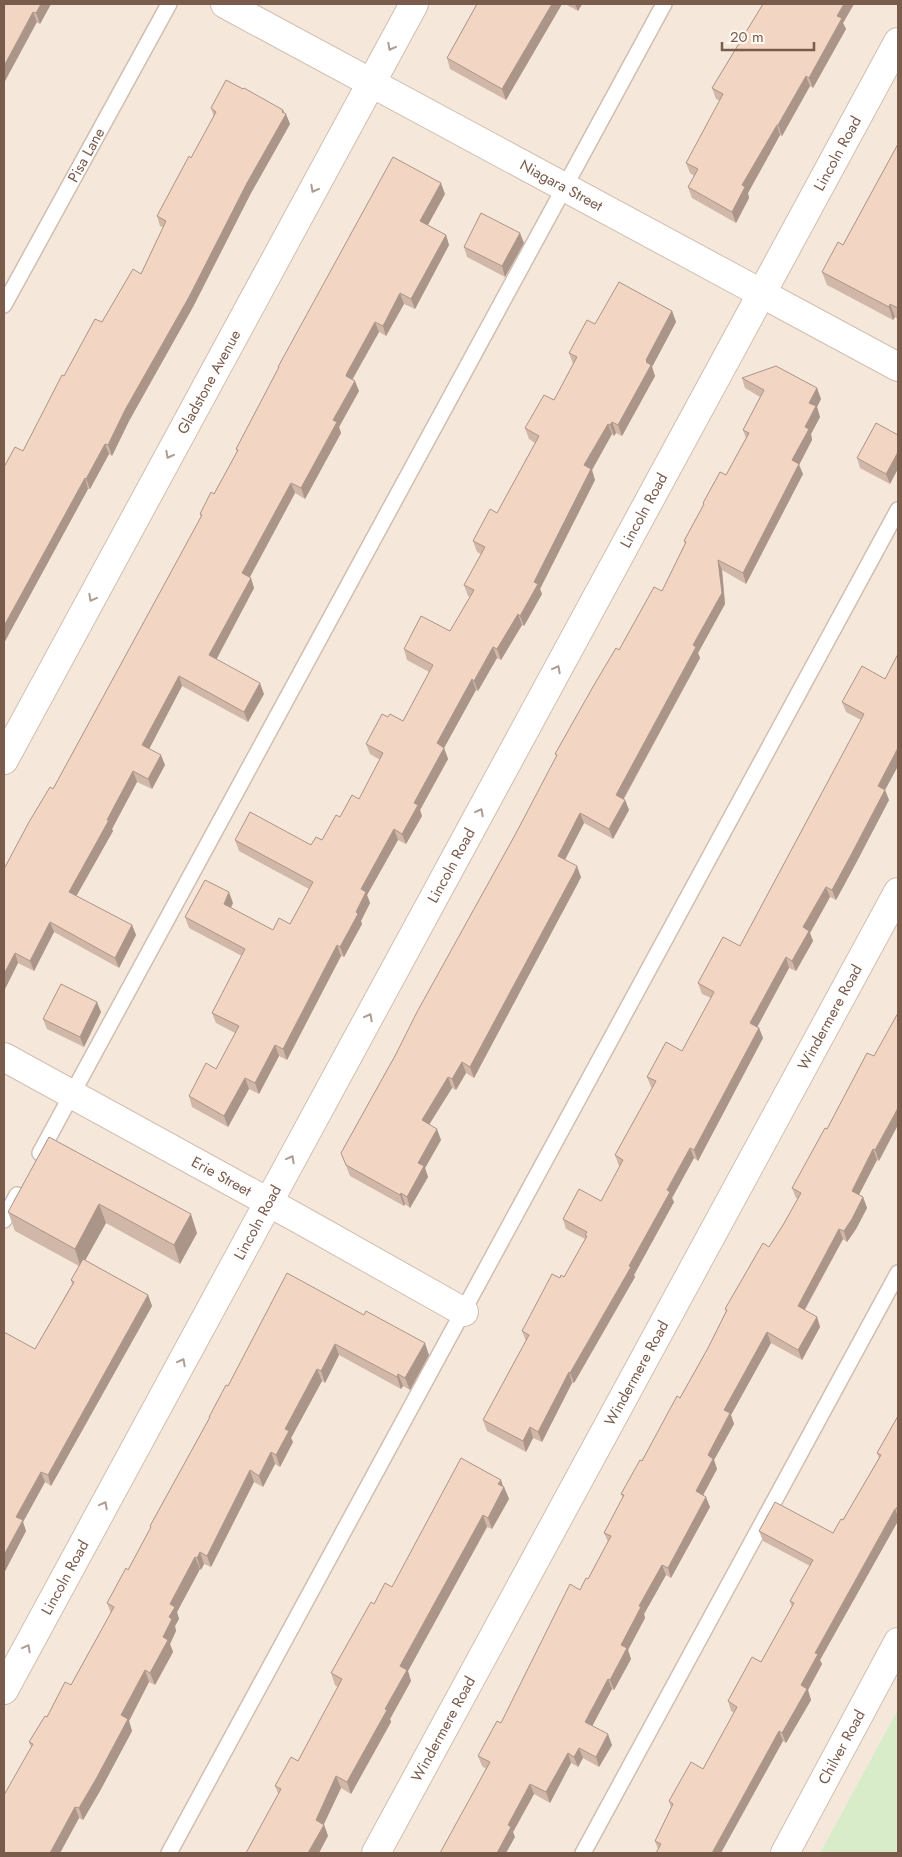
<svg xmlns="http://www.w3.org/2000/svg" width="902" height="1857" font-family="Jost,sans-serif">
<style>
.residential{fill:#f5e8da}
.green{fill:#d8ecc9}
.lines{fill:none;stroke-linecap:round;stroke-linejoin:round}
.service-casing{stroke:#d1beb0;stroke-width:18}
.minor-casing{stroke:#d1beb0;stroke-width:30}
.service{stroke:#fff;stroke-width:15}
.minor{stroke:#fff;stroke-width:28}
.wall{fill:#d1b7a8}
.shaded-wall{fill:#aa9588}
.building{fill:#f3d5c3;stroke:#aa9588}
.oneway{stroke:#af9d94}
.labels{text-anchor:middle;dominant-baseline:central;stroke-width:4.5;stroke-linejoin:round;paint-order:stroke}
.street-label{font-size:15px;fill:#7a5c4d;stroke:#fffaf3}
</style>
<rect width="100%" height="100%" fill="#fdf6ec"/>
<!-- residential -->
<path class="residential" d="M4,4H898V1709L820,1853H4Z"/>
<!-- green -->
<path class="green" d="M898,1709V1853H820Z"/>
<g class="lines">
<defs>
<g id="service">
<path id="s1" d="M4,305L169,4"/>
<path d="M40,1153L664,4"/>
<path d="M4,1220L17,1195"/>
<path d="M169,1853L898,510"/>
<path d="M583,1853L898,1273"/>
</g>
<g id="minor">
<path id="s2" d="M225,4L898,367"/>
<path id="s3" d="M4,760L414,4"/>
<path id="s4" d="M4,1057L299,1219L464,1312"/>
<path id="s5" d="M4,1690L898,42"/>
<path id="s6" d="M376,1853L898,892"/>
<path id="s7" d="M785,1853L898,1642"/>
</g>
</defs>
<!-- service casing -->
<use href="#service" class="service-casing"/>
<!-- minor casing -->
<use href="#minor" class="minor-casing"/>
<!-- service -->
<use href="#service" class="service"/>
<!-- minor -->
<use href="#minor" class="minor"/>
</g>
<!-- wall -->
<g class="wall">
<path d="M4,4H51L40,24Z"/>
<path d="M477,4H562L506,100L450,69L447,58Z"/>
<path d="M565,4H582L578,11Z"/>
<path d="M763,4H854L843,23L846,29L813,88L810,86L782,136L780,135L748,193L749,198L736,223L692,198L688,187L694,176L690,173L686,163L720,101L716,99L712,88Z"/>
<path d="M211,108L283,110L290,124L251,193L193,307L129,421L112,456L109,454L90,489H88L4,643V467L23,451L64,376L102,322L141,274L163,227L160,226L157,216L191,158L214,117Z"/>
<path d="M898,144V319L895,317L893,320L827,285L822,272L843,245Z"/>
<path d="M445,194L428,225L446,235L449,245L415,309L404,304L386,336L379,332L353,379L359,391L339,427L341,433L305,499L295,493L250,577L254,588L216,659L264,694L248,722L182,686L149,749L165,765L152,789L137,782L112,829L113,831L76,896L132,925L136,935L119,968L54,932L34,971L18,963L4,991V869L53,789L201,518L200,514L214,494L237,452L236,449L279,368L278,367Z"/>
<path d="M524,243L505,277L467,257L464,247Z"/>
<path d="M672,311L676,322L652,367L655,376L622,436L616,433L614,436L612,434L592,470L595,480L540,589L542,594L524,626L522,625L501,660L497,658L478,691L476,690L444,748L448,759L420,810L422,816L406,844L398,840L367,895L370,903L361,921L362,924L344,957L341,956L287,1060L279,1056L259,1094L249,1089L228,1127L192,1107L189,1096L216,1069L235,1033L216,1023L212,1013L242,956L189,928L185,917L233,903L231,908L273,930L290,924L309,889L239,851L235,840L311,845L322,840L340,817L359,799L380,760L370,754L366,744L388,717L403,721L429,672L407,660L404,649L450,631L470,597L468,596L464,585L481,554L477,552L473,541L497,513L535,443L529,439L525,428L554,400L573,364L569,353L595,324Z"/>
<path d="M742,378L817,388L821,399L817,407L820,417L811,434L812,440L799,465L803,474L746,584L722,570L725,604L698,653L700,658L624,799L625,800L629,810L613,839L584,823L565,860L581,877L578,883L474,1078L466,1073L456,1090L452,1088L429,1125L441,1140L425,1168L428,1177L410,1208L405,1204L404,1206L350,1176L341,1153L396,1054L515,835L557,757L555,754L619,650L662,591L685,544L684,541L703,506V503L726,475L746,438L743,430L760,397L745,388Z"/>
<path d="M876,423L890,484L860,468L857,458Z"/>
<path d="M898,654V766L885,790L889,800L855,865L836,900L830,897L810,933L813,941L796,971L789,968L757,1027L759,1028L763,1038L698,1161L694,1158L672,1198L674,1202L634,1275L635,1277L574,1383H572L542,1442L533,1438L526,1452L487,1431L483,1420L526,1341L522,1331L560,1278L564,1277L585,1239L566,1229L563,1219L601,1201L620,1166H619L615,1155L652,1088L651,1087L647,1077L682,1051L711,998L702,994L698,983L740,946L861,720L846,712L842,702L885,679Z"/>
<path d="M101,1012L84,1047L47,1029L43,1019Z"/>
<path d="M867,1053L879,1161L877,1160L859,1195L863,1197L867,1208L856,1229L847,1242L843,1239L805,1310L817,1317L820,1327L802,1360L771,1343L731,1415L734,1424L714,1460L717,1469L703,1495L710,1507L671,1578L666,1575L644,1614L645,1618L628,1650L631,1659L614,1690L612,1689L592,1726L612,1745L599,1767L583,1758L578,1767L571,1763L550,1803L534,1794L513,1832L515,1837L486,1769L482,1766L478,1756L501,1723L580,1590L588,1579L608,1542L604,1533L623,1498L621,1494L680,1398L708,1348L726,1311L725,1309L769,1247L783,1225L798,1199L796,1198L792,1188L827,1129Z"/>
<path d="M49,1137L197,1233L180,1264L106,1223L85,1260L148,1295L152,1306L51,1486L45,1482L23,1522L26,1531L4,1573L35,1349L72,1284L71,1280L79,1266L15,1231L8,1212Z"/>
<path d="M287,1273L429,1355L410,1390L403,1386L401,1389L339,1355L325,1383L322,1381L291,1438L293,1442L280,1467L275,1464L263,1487L254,1482L211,1567L204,1564L201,1570L200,1569L177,1612L179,1619L175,1626L176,1631L170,1644L173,1652L155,1685L149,1682L129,1721L132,1731L100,1791L83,1820L79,1818L60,1853H4L31,1747L29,1742L47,1717L71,1685L111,1613L107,1603L128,1570L151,1528L150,1526L209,1419V1417L228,1386Z"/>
<path d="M898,1416V1521L820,1660L822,1664L808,1690L811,1700L786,1743L783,1741L658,1849L655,1841L671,1808L669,1801L703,1769L734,1713L731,1711L728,1701L761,1662L792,1607L790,1601L810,1566L763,1541L759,1531L833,1533L843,1520L879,1458L877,1453Z"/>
<path d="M503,1486L504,1487L509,1499L492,1529L487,1527L408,1671L411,1681L390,1719L391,1722L351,1794L341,1788L324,1824L328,1836L278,1793L275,1786L298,1761L338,1687L335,1685L331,1673L374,1604Z"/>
</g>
<!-- shaded-wall -->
<g class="shaded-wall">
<path d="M41,4H51L40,24L36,13Z"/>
<path d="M552,4H562L506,100L502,89Z"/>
<path d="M575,4H582L578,11Z"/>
<path d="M844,4H854L843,23L846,29L813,88L809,78L837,16Z"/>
<path d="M33,12L37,22L4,83V66Z"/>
<path d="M806,76L810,86L782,136L778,125Z"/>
<path d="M283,110L285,115L286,114L290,124L251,193L193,307L129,421L112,456L108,445L125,410Z"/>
<path d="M777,125L780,135L748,193L749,198L736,223L732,212L742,185Z"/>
<path d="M441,183L445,194L424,232L420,221Z"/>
<path d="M520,233L524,243L505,277L502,266Z"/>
<path d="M446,235L449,245L415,309L411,299Z"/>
<path d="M400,293L404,304L386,336L383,326Z"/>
<path d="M890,304L895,317L893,320L889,307Z"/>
<path d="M672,311L676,322L652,367L655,376L622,436L618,425L646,360Z"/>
<path d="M375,322L379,332L350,383L346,376L347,373Z"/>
<path d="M355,381L359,391L339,427L341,433L305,499L301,488L333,420Z"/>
<path d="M817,388L821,399L817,407L820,417L811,434L812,440L799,465L803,474L746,584L743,573L792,460L805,427L809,403Z"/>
<path d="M612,422L616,433L614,436L610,425Z"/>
<path d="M608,424L612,434L592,470L595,480L540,589L542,594L524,626L520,616L534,582L584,465Z"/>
<path d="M105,444L109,454L90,489L86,479Z"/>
<path d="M898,452V469L890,484L886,474Z"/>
<path d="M85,478L88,489L4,643V626Z"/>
<path d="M291,483L295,493L246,584L242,573Z"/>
<path d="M718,560L722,570L725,604L698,653L700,658L620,805L616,795L693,645Z"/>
<path d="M251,578L254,588L213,666L209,655Z"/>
<path d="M518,614L522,625L501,660L497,649Z"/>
<path d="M493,647L497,658L478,691L474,681Z"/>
<path d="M179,676L182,686L146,755L142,745Z"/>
<path d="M472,679L476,690L444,748L448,759L420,810L422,816L406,844L402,834L437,743Z"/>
<path d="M260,683L264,694L248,722L244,712Z"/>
<path d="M898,748V766L885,790L889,800L855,865L836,900L832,890L878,786Z"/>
<path d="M161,755L165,765L152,789L148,779Z"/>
<path d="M133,771L137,782L112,829L113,831L73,902L69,892Z"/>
<path d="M625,800L629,810L613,839L609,829Z"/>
<path d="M580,813L584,823L561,867L558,856Z"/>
<path d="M394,829L398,840L367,895L370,903L361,921L362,924L344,957L340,947L356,912L361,889Z"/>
<path d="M577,866L581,877L578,883L474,1078L470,1067Z"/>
<path d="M826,887L830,897L810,933L813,941L796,971L792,961L803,927Z"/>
<path d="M229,892L233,903L227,915L224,904Z"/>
<path d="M50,922L54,932L34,971L30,961Z"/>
<path d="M132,925L136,935L119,968L115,958Z"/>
<path d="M337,945L341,956L287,1060L283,1049Z"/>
<path d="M15,953L18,963L4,991V974Z"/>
<path d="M786,957L789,968L754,1033L750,1023Z"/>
<path d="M97,1002L101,1012L84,1047L80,1037Z"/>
<path d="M759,1028L763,1038L698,1161L694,1150Z"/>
<path d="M275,1045L279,1056L259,1094L255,1083Z"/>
<path d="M462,1062L466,1073L456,1090L452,1079Z"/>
<path d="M448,1077L452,1088L425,1131L422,1120Z"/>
<path d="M245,1078L249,1089L228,1127L224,1116Z"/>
<path d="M898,1108V1125L879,1161L875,1150Z"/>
<path d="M437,1129L441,1140L425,1168L428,1177L410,1208L407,1197L418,1163Z"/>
<path d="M690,1148L694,1158L672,1198L674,1202L634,1275L635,1277L574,1383L570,1373L629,1266L667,1190Z"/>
<path d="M873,1149L877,1160L855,1202L852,1191Z"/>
<path d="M401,1193L405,1204L404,1206L400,1195Z"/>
<path d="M863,1197L867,1208L856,1229L847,1242L844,1231Z"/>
<path d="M99,1204L106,1223L81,1268L75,1249Z"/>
<path d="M191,1214L197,1233L180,1264L174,1245Z"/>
<path d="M839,1229L843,1239L801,1316L798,1306Z"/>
<path d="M148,1295L152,1306L51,1486L48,1475Z"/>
<path d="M817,1317L820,1327L802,1360L798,1350Z"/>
<path d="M767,1332L771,1343L731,1415L734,1424L714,1460L717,1469L700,1501L696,1491L708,1455L724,1410Z"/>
<path d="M425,1343L429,1355L410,1390L405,1378Z"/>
<path d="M335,1344L339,1355L325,1383L321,1371Z"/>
<path d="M317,1369L322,1381L291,1438L293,1442L280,1467L276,1455L285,1429Z"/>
<path d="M569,1372L572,1383L542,1442L538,1432Z"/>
<path d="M398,1374L403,1386L401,1389L397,1377Z"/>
<path d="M530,1427L533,1438L526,1452L523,1441Z"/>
<path d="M271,1452L275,1464L263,1487L259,1476Z"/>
<path d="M250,1470L254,1482L211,1567L207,1556Z"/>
<path d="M41,1472L45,1482L23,1522L26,1531L4,1573V1555L16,1517Z"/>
<path d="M501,1480L504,1489V1487L509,1499L492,1529L488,1518L498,1484Z"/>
<path d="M706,1497L710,1507L671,1578L668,1568Z"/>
<path d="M895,1509L898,1517V1521L820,1660L822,1664L808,1690L811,1700L786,1743L782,1733L801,1685L815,1653Z"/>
<path d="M483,1515L487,1527L408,1671L411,1681L390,1719L391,1722L351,1794L347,1782L385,1709L400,1666Z"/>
<path d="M200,1552L204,1564L201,1570L197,1558Z"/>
<path d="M195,1557L200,1569L177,1612L179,1619L175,1626L176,1631L170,1644L173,1652L155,1685L150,1673L169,1617L170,1604Z"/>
<path d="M662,1565L666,1575L644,1614L645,1618L628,1650L631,1659L614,1690L610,1680L621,1645L639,1606Z"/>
<path d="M145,1670L149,1682L129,1721L132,1731L100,1791L83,1820L79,1808L121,1715Z"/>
<path d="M608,1679L612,1689L589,1732L585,1722Z"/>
<path d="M779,1731L783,1741L721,1853H712Z"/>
<path d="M608,1734L612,1745L599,1767L596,1757Z"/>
<path d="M579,1748L583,1758L578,1767L574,1757Z"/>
<path d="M568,1753L571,1763L550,1803L546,1792Z"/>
<path d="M336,1776L341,1788L321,1830L324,1825L328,1836L319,1853H308L316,1820Z"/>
<path d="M530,1784L534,1794L513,1832L515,1837L506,1853H497L508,1825Z"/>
<path d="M75,1807L79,1818L60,1853H50Z"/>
</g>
<!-- building -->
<g class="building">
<path d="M4,4H41L36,13L33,12L4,66Z"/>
<path d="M477,4H552L502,89L447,58Z"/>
<path d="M763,4H844L837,16L842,18L809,78L806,76L778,125H777L742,185L745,187L732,212L688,187L698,169L686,163L723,94L712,88Z"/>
<path d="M226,80L243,89L244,88L283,110L282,112L286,114L247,183L189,297L125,410L108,445L105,444L86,479L85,478L4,626V467L15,447L23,451L62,375L64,376L95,319L102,322L133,269L141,274L166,221L157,216L189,156L191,158L216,112L211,108Z"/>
<path d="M898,144V308L890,304L889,307L822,272L838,242L843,245Z"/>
<path d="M393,157L441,183L420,221L446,235L411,299L400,293L383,326L375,322L347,373L346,376L355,381L333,420L337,422L301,488L291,483L242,573L251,578L209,655L260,683L244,712L179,676L142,745L161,755L148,779L133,771L107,820H109L69,892L132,925L115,958L50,922L30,961L15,953L4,974V869L29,822L50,787L53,789L202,515L200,514L211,492L214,494L238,450L236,449L279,367H278Z"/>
<path d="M481,213L520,233L502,266L464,247Z"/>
<path d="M619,282L672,311L646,360L647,361L646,362L651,365L618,425L612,422L610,425L608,424L584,465L591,469L534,582L538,584L520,616L518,614L497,649L493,647L474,681L472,679L437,743L444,748L414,803L418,805L402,834L394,829L361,889L366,892L356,912L358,914L340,947L337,945L283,1049L275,1045L255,1083L245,1078L224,1116L189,1096L206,1063L216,1069L239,1026L212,1013L245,949L185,917L205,880L229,892L224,904L273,930L279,918L290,924L313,882L235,840L250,812L311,845L316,837L322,840L336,815L340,817L352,795L359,799L383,753L366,744L382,714L388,717L390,714L403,721L433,665L404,649L421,616L450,631L474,590L464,585L485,547L473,541L490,509L497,513L539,436L525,428L544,395L554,400L577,357L569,353L587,320L595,324Z"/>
<path d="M776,366L817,388L809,403L816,406L805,427L809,429L792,460L799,464L743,573L718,560L722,593L693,645L696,647L616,795L625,800L609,829L580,813L558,856L577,866L574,873L470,1067L462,1062L452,1079L448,1077L422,1120L437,1129L418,1163L424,1166L407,1197L401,1193L400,1195L346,1165L341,1153L396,1054L417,1012L515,835L557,755L555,754L594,685L616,648L619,650L654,587L662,591L686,542L684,541L704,504L703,503L720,472L726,475L749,433L743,430L764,390L742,378Z"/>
<path d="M876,423L898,435V452L886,474L857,458Z"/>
<path d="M898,654V748L878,786L885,790L851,855L832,890L826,887L803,927L809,931L792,961L786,957L750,1023L759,1028L694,1150L690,1148L667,1190L670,1192L629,1266L631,1267L570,1373L569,1372L538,1432L530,1427L523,1441L483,1420L529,1335L522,1331L552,1274L560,1278L561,1275L564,1277L587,1236L585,1235L587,1232L563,1219L579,1189L601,1201L623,1160L615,1155L656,1081L647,1077L666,1042L682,1051L714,992L698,983L723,937L740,946L864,714L842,702L862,666L885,679Z"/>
<path d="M61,984L97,1002L80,1037L43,1019Z"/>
<path d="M898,1013V1108L875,1150L873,1149L852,1191L863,1197L852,1219L844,1231L839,1229L798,1306L817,1317L798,1350L767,1332L724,1410L730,1413L708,1455L713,1459L696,1491L706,1497L668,1568L662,1565L639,1606L641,1607L621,1645L627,1648L610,1680L608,1679L585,1722L608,1734L596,1757L579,1748L574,1757L568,1753L546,1792L530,1784L508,1825L511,1827L497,1853H440L490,1762L478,1756L497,1721L501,1723L570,1584L580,1590L586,1578L588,1579L611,1536L604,1533L624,1495L621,1494L640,1460L642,1461L677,1396L680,1398L708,1348L727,1310L725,1309L763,1243L769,1247L783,1225L801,1193L792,1188L825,1128L827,1129L867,1053L874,1056Z"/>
<path d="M49,1137L191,1214L174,1245L99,1204L75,1249L8,1212Z"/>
<path d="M83,1259L148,1295L48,1475L41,1472L16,1517L23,1520L4,1555V1332L35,1349L74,1282L71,1280Z"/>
<path d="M287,1273L364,1315L366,1311L425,1343L405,1378L398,1374L397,1377L335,1344L321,1371L317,1369L285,1429L289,1431L276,1455L271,1452L259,1476L250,1470L207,1556L200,1552L197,1558L195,1557L170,1604L175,1607L169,1617L172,1619L163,1637L168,1640L150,1673L145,1670L121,1715L128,1719L96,1779L79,1808L75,1807L50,1853H4V1795L33,1744L29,1742L45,1716L47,1717L65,1682L71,1685L114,1607L107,1603L126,1568L128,1570L151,1527L150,1526L210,1417H209L226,1385L228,1386Z"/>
<path d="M898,1416V1506L896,1509H895L815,1653L818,1654L801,1685L807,1689L782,1733L779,1731L712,1853H656L661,1844L655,1841L673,1804L669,1801L691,1762L703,1769L737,1707L728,1701L752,1657L761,1662L794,1603L790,1601L813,1560L759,1531L775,1502L833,1533L841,1519L843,1520L881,1455L877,1453Z"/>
<path d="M461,1458L501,1480L498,1484L504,1487L488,1518L483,1515L400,1666L407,1670L385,1709L387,1710L347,1782L336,1776L316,1820L324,1825L308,1853H246L281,1789L275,1786L291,1757L298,1761L342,1679L331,1673L371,1602L374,1604L385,1583L392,1587Z"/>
</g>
<!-- one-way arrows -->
<defs><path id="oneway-chevron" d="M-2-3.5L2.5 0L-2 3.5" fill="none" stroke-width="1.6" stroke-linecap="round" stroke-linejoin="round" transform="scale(1.25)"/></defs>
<g class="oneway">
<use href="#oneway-chevron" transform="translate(391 47) rotate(118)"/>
<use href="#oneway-chevron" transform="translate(314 189) rotate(118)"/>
<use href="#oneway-chevron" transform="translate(169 455) rotate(118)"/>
<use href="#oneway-chevron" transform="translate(92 598) rotate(118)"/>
<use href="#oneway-chevron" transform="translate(557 669) rotate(-62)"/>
<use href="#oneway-chevron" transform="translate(480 812) rotate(-62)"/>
<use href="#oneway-chevron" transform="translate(369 1017) rotate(-62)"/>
<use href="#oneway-chevron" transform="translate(291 1159) rotate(-61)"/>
<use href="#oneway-chevron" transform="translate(182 1362) rotate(-62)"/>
<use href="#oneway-chevron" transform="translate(104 1505) rotate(-62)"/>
<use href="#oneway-chevron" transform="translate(27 1648) rotate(-62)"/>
</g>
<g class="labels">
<!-- street labels -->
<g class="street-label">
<text stroke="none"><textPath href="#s1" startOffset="171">Pisa Lane</textPath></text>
<text stroke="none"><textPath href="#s5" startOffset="1748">Lincoln Road</textPath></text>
<text stroke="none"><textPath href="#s2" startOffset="382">Niagara Street</textPath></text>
<text stroke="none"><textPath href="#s3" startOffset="430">Gladstone Avenue</textPath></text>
<text stroke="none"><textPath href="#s5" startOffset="1342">Lincoln Road</textPath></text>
<text stroke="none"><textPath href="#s5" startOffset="938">Lincoln Road</textPath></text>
<text stroke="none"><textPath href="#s6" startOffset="951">Windermere Road</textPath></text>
<text stroke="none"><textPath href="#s4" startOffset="248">Erie Street</textPath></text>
<text stroke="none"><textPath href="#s5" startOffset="532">Lincoln Road</textPath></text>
<text stroke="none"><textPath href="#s6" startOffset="546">Windermere Road</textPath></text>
<text stroke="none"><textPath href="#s5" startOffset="128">Lincoln Road</textPath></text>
<text stroke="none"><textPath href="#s6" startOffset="141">Windermere Road</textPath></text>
<text stroke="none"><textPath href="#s7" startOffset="120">Chilver Road</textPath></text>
</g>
</g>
<!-- border -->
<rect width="902" height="1857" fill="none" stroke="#7a5c4d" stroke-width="10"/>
<!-- scale -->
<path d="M722 42v8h92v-8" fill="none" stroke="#7a5c4d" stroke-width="2.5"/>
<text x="730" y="42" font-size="15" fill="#7a5c4d" stroke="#fffaf3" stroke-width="4" paint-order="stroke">20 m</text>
</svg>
